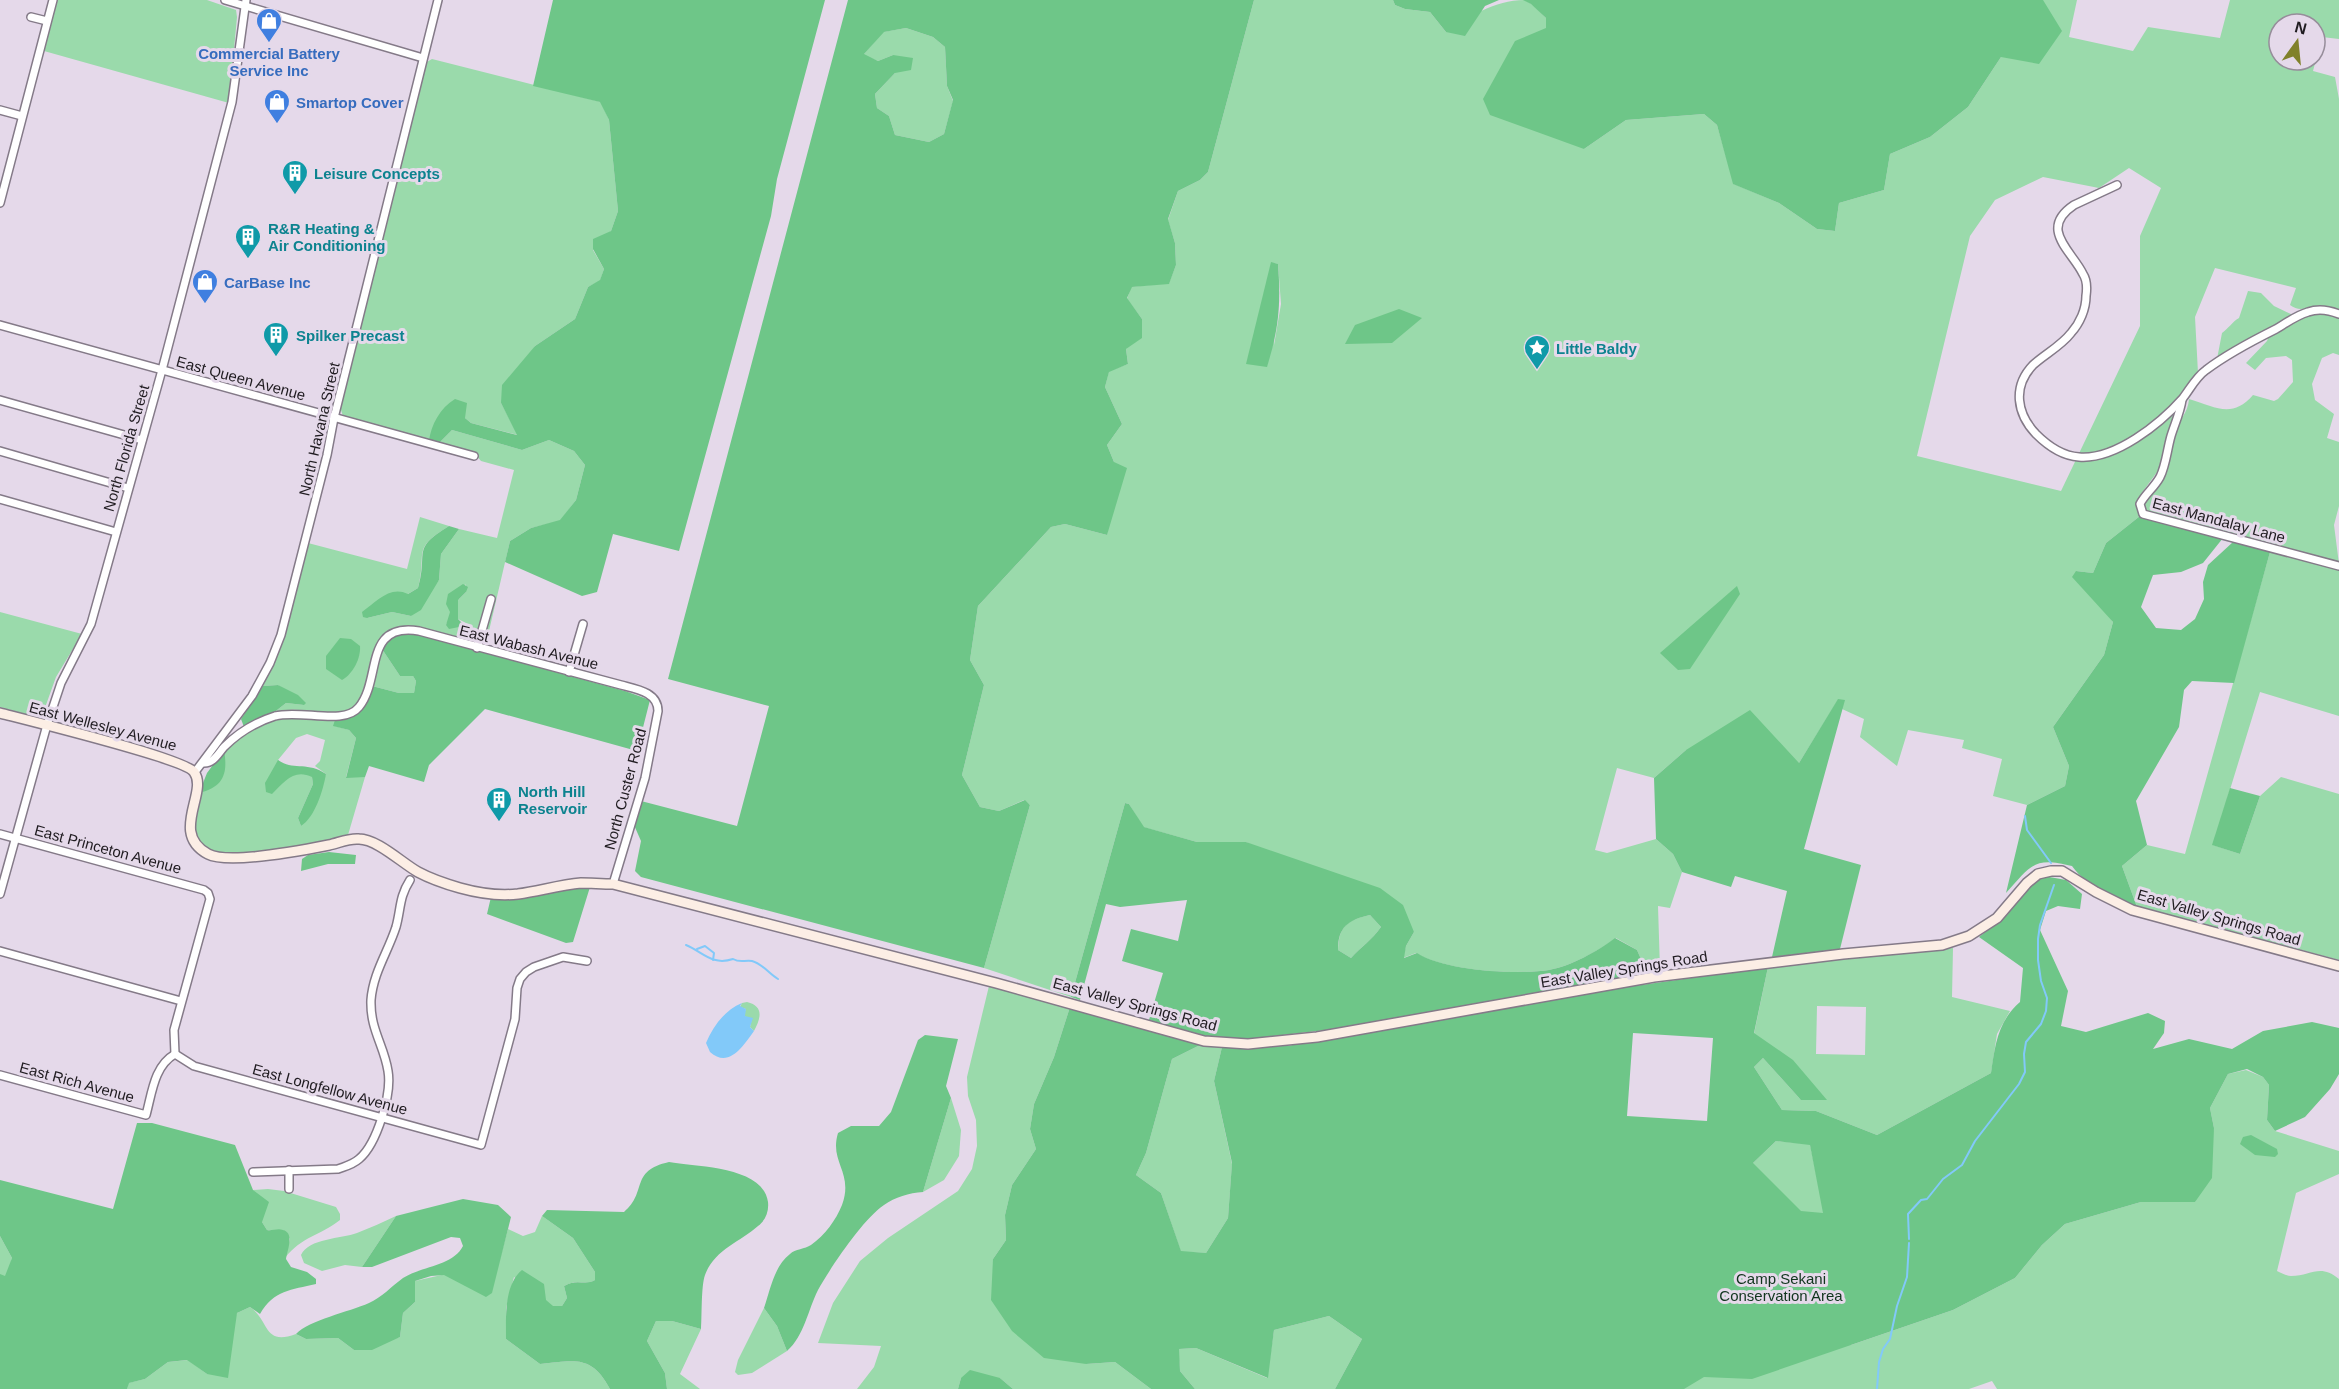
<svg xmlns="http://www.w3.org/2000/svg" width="2339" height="1389" font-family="Helvetica,sans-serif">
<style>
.green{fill:#9adaab;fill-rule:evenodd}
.forest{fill:#6ec688;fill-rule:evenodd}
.water{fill:#82c9f9}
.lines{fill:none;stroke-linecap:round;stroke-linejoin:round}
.stream{stroke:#82c9f9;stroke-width:2}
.street-casing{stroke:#847a88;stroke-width:10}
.secondary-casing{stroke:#847a88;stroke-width:12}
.street{stroke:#fff;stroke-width:7}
.secondary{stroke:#fceee5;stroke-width:9}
.labels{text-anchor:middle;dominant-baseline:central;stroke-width:6;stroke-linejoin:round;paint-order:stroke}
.shop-label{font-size:15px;font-weight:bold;fill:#366cbe;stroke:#e5d9ea;text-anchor:start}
.culture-label{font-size:15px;font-weight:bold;fill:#0d838f;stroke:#e5d9ea;text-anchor:start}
.street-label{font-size:15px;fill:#201c21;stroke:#e5d9ea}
.park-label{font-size:15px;fill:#10351d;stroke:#e5d9ea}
</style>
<rect width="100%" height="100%" fill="#e5d9ea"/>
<!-- green -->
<g class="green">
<path d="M57,0H207L236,10L237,17L229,103L44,51Z"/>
<path d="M1254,0H1393L1395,5L1405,9L1430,12L1446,32C1468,17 1495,0 1524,0C1533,3 1540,12 1546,18V28L1584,149L1626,120L1704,114L1717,125L1734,184L1779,203L1817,229L1835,231L1839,203L1884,190L1890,154L1930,137L1968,107L2001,57L2043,0H2077L2069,37L2133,51L2148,27L2220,38L2230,0H2339V39L2322,37L2313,71L2335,77L2339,99V312C2332,309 2326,307 2319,307C2308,306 2300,313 2290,305L2296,288L2215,268L2195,317L2198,373L2177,400L2160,468L2141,494L2140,516L2106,543L2093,573L2076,571L2113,622L2104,655L2053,727L2069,766L2065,786L2027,805L1993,796L2002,759L1962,748L1964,740L1908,730L1897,766L1860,737L1864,719L1842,709L1844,700H1838L1799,763L1686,750L1654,778L1617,768L1595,850L1607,853L1656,839L1673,854L1682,872L1670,908L1658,906L1660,970L1647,973L1637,950L1616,938C1598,951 1571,966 1549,970C1515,975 1445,971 1416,953L1403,958L1406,946L1414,932L1246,842H1197L1143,827L1129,804L1125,803L1071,997L984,968L1030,805L1024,800L999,811L980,807L962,775L984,685L970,660L978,606L1051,527L1065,524L1107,535L1114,462L1107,445L1122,424L1105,387L1109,371L1128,364L1126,349L1142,319L1127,299L1131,287L1169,283L1176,265L1175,243L1168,220L1178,191L1200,180L1208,172ZM2279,24H2315V60H2279ZM2129,168L2161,188L2140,236V326L2061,491L1917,456L1970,236L1995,200L2043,177L2099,188ZM1271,263L1278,264L1281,304L1274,345Z"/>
<path d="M906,28L933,37L945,47L947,86L953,101L944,134L929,142L895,135L889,116L877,108L875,94L895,73L893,55L878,61L863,55L883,32Z"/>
<path d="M432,59L601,102L609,120L618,211L611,231L593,250L604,269L600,281L588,287L575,319L535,346L501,403L518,435L471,423L465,418L429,441L343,416L340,407L425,63Z"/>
<path d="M2248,291L2261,293L2274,306L2293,315L2217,359L2222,333C2229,328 2232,322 2239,318Z"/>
<path d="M2323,312L2339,319V355L2333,353L2322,358L2312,384L2315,400L2334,414L2327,438L2339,442V506L2334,525L2339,564L2146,513L2143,505C2146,497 2153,494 2158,487C2170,470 2167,451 2174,433C2179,420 2188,413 2189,399C2216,407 2232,419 2253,395L2274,401L2278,399L2293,382L2292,360L2286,356L2266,358L2255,370L2246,363L2267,341L2269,335L2307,314Z"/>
<path d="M452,430L522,450L549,440L574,451L585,465L576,500L560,521L531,528L510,541L485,648C462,641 428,626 405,627C356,629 382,693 349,711C332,721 309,708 290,710C284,711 278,713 272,714L286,703L304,705L278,685L263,686L281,643L308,543L407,569L420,517L449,526C410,550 428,551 418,588L367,618L392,612L411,616L439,580L441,554L459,529L497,538L514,470L481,461L475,454L438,444ZM466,584V592L458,600V619L472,626L459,627L446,625Z"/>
<path d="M2270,552L2339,570V716L2260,692L2213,845L2240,854L2260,796L2281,777L2339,794V960L2137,907L2122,866L2147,845L2185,854Z"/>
<path d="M0,612L82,634L56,677L42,716L36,717L0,707Z"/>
<path d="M382,649L400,676H413L416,681L414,693H399L372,686L378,659Z"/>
<path d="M291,716L335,720V726L349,730L356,738L346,777H365L348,835C326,840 234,862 216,856C213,854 208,850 205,847C180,828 202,789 214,768C217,762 221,754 226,748C244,730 266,721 291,716ZM307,734L325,740L320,761L315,766L326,774L301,826L298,818L313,784L312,776L303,773L293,774L278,760L296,738Z"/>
<path d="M1370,915L1381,927C1372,940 1361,947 1351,958L1338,950C1339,926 1347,920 1370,915Z"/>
<path d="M1953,948L1952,997L2010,1011L1997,1034L1991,1073L1877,1135L1816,1111L1782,1110L1754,1067L1763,1058L1801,1100L1754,1034L1768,967ZM1817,1006L1866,1007L1865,1055L1816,1054Z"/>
<path d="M989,986L1070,1007L1054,1057L1034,1104L1030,1129L1036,1149L1012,1185L1005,1215L1006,1240L993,1259L1086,1364L1115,1362L1151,1389H1013L1000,1378H961L958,1389H857L874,1367L881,1346L818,1343L833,1303L860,1261L888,1238L958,1191L972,1169L977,1146L976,1120L968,1096L967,1077Z"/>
<path d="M747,1002C764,1006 761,1018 754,1031L750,1027L752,1018H746L744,1014L746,1009L740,1007L742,1003Z"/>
<path d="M1200,1045L1222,1047L1214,1081L1232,1164L1228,1218L1206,1253L1181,1252L1161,1193L1136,1175L1146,1153L1172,1059Z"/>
<path d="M2246,1070L2263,1077L2269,1085L2267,1120L2275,1131L2339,1151V1174L2296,1193L2277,1271C2281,1273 2287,1276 2291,1276C2311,1276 2320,1263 2339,1279V1389H1997L1992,1381L1969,1389H1668L1753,1163L1776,1141L1810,1144L1851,1345L1953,1310L2015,1278L2042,1245L2065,1224L2141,1202H2195L2214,1128L2210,1108L2228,1074Z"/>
<path d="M951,1098L961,1130L959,1156L944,1180L923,1192Z"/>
<path d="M268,1189L284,1191L336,1207L340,1214V1220C320,1236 302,1236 285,1258L290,1239L283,1230H267L262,1222L253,1190Z"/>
<path d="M396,1216L362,1267L345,1265L322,1271L304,1263L301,1255C309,1238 341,1239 357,1233C370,1228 383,1222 396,1216Z"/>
<path d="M542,1216L573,1238L595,1272V1280C585,1286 578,1278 564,1286L567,1298L562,1306H552L514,1277L506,1308V1339L540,1364C575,1361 591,1354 610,1389H127L128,1383L145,1379L168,1362L188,1360L207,1374L237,1313L250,1307C270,1321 263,1346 296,1334L306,1339L338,1338L354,1350L400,1337L403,1313L415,1302V1281L499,1262L508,1229L523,1236L535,1232Z"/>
<path d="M0,1236L12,1258L0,1312Z"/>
<path d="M764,1308L777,1326L787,1351L752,1373L738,1375L735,1372L738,1360Z"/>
<path d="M1329,1316L1362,1339L1335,1389H1195L1180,1371L1178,1349L1196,1348L1267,1378L1274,1330Z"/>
<path d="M656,1321H672L701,1329L680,1374L700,1389H667L665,1373L647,1341Z"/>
</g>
<!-- forest -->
<g class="forest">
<path d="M553,0H825L777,179L771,216L679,551L613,534L597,592L582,596L505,562L510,541L531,528L560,520L576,500L585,465L574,451L549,440L522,450L452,430L438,444L429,441C431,425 440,408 455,399L467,403L465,418L471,423L517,435L501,403L502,385L535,346L575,319L588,287L600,280L604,269L593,249V239L611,231L618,211L609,120L600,102L533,86Z"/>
<path d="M848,0H1254L1208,172L1200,180L1178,191L1168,219L1175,243L1176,265L1169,284L1132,287L1127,298L1142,319V338L1126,349L1128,364L1109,372L1105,387L1122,424L1107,445L1114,462L1127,468L1107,535L1065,524L1051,527L978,606L970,660L984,685L962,775L980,807L999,811L1025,800L1030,805L984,968L641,877L635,871L641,841L634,825L641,801L737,826L769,706L668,679ZM906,28L933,37L945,47L947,86L953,100L944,134L929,142L895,135L889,116L877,108L875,94L895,73L911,70L913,58L893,55L878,61L864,54L884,32Z"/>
<path d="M1393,0H1499L1485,6L1465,36L1446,32L1430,12L1405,9L1395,5Z"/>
<path d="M1523,0H2043L2062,31L2039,64L2001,57L1968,107L1930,137L1890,154L1884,190L1839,203L1835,231L1817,229L1779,203L1733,184L1717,125L1704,114L1626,120L1584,149L1490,115L1483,99L1515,41L1546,28V18L1531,4Z"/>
<path d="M1271,262L1278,264C1281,304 1279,328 1267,367L1246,364Z"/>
<path d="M1399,309L1422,318L1392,343L1345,344L1355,325Z"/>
<path d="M2140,516L2223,538L2203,563L2181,572L2153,575L2141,607L2156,628L2181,630L2195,619L2204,599L2203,582L2208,565L2233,542L2270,552L2234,683L2192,681L2184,690L2179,727L2136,801L2147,845L2122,866L2137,907C2113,896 2088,888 2072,866C2033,856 2031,866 2006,893L2027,805L2065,786L2069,766L2053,727L2104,655L2113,622L2072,577L2076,571L2093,573L2106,543Z"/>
<path d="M449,526L459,529L441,554L439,580L421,610L411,616L392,612L367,618L363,617L362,612C376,602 390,585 408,594L418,588C429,551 410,550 449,526Z"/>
<path d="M463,584L468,587L466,592L458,600V619L462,623L472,626V628L466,631L459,627L449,629L446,625L450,612L446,604L448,594Z"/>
<path d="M1737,586L1740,594L1690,669L1678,670L1660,653Z"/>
<path d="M410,632L625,691L650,700L637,751L485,709L429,765L424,782L369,766L365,777L346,778L356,738L349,730L333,726L335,720C356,719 367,705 372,686L399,693H414L416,681L413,676H400L382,649C390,638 396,634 410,632Z"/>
<path d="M340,638L351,639L360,646C361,658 353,674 342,680L326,669V656Z"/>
<path d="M278,685L298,695L306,703L304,705L286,703L272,714L244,727L241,719L263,686Z"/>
<path d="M1838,699L1845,700L1804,849L1861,865L1840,949L1772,957L1787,891L1735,876L1731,887L1682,872L1673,854L1656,839L1654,778L1686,750L1750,710L1799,763Z"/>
<path d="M224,750C228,773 224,787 199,793L207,773Z"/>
<path d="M278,760C293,771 307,761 326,774C323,791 315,817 301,826L298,818L313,784L312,777C294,768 284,782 272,794L266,792L265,783Z"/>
<path d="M2230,788L2260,796L2240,854L2212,845Z"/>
<path d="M1125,803L1129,804L1144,827L1197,842H1246L1380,888L1403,905L1414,932L1406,946L1404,958L1417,953C1445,971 1516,975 1549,970C1571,966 1598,951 1615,938L1637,950L1647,973L1326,1030L1249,1039L1206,1036L1149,1020L1163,973L1122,961L1131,929L1178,941L1187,900L1120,907L1106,904L1080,1000L1071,997ZM1370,915L1381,927C1372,940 1361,947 1351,958L1338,950C1338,927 1348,920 1370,915Z"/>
<path d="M329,852L356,855L355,864H328L301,871L302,859L308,855Z"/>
<path d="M2044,876L2066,880L2082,894L2080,909L2058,906L2046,911L2040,930L2068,991L2061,1026L2086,1032L2148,1013L2165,1021L2164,1033L2153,1049L2189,1039L2232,1049L2263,1031L2312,1022L2339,1028V1074L2330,1089L2305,1117L2275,1131L2267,1120L2269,1085L2263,1077L2247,1069L2228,1074L2210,1108L2214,1128L2212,1178L2195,1202H2141L2065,1224L2042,1245L2015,1278L1953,1310L1752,1379L1704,1377L1684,1389H1335L1362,1339L1329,1316L1274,1330L1268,1378L1196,1348L1179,1349L1180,1371L1195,1389H1151L1115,1362L1086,1364L1044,1358L1012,1331L991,1300L993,1259L1006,1240L1005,1215L1012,1185L1036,1149L1030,1129L1034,1104L1054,1057L1070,1007L1200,1045L1172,1059L1146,1153L1136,1175L1161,1193L1181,1251L1206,1253L1228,1218L1232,1163L1214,1081L1222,1047L1287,1046L1599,991L1768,967L1754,1033L1793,1060L1827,1100H1801L1763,1058L1754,1067L1782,1110L1816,1111L1877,1135L1991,1073C1995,1045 1998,1021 2020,1002L2023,968L1979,937L2007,915L2026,890ZM1633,1033L1713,1038L1707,1121L1627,1116ZM1776,1141L1810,1145L1823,1213L1801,1211L1753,1163Z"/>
<path d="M590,887L573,942L566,943L487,914L491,897L514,900L557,890Z"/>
<path d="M925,1035L958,1039L946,1086L951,1098L923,1192C909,1193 895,1197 884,1205C863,1219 831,1267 818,1290C808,1310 804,1336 787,1351L777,1326L764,1308C770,1291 774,1266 790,1254C795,1249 805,1249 811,1245C825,1235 836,1220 842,1205C854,1172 829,1163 838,1133L851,1126H879L891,1112L918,1040Z"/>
<path d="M137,1123H152L235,1145L253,1190L269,1202L262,1222L267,1230C272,1231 278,1228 283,1230C295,1233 287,1251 286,1259L291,1267L307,1272L316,1279V1284C291,1290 274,1290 260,1314L250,1307L237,1313L228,1378L207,1374L187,1360L168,1362L145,1379L129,1383L127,1389H0V1274L5,1276L12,1258L0,1236V1180L113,1209Z"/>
<path d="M2251,1135L2277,1149L2278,1154L2275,1157L2255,1155L2240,1144L2243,1137Z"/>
<path d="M669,1162C697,1167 763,1166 768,1202C769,1211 766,1220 758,1226C740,1242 714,1250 705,1275C701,1286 702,1316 701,1329L672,1321H656L647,1341L665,1373L667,1389H610C591,1354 575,1361 540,1364L506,1339C506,1316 504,1285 522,1270L544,1284L546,1300L553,1306H562L567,1298L564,1286C577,1278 585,1286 595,1280V1272L573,1238L542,1216L547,1210L624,1212C648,1192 629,1171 669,1162Z"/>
<path d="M463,1199L498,1205L511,1217L492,1293L486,1297L444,1275L431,1276L415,1281V1302L403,1313L400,1337L372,1350H354L338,1338L306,1339L296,1334C309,1320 349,1312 369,1303C381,1298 392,1286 403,1278C422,1266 453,1266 463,1246L460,1238L451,1237L372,1267H362L396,1216Z"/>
<path d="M970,1370L1000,1378L1013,1389H958L961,1378Z"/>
</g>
<!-- water -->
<path class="water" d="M742,1003L740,1006L746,1009L745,1016L753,1018L750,1027L754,1031C743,1046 729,1069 710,1052L706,1043C713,1026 725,1010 742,1003Z"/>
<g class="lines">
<!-- stream -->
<g class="stream">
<path d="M2025,816L2027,830L2051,863"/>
<path d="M686,945C703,952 712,966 733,959C740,963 744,960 752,961C763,964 769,974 778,979"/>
<path d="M697,949L705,946L714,953L713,960"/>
<path d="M1909,1239L1908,1214L1921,1200L1927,1199L1943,1179L1962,1165L1975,1141L2019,1084L2025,1072L2024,1054L2026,1042L2041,1024L2046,1011L2047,998L2041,981L2038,960V939L2040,925L2054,885"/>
<path d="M1877,1389L1879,1362L1883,1349L1890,1339L1897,1306L1907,1277L1909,1243"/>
</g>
<defs>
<g id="street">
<path d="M225,0L423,58"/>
<path d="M31,17L47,21"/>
<path d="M0,110L22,116"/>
<path d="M2117,185L2074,205C2038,229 2072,251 2083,274C2087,280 2087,289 2086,296C2086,309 2080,323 2071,333C2061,346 2045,354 2033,365C2012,387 2017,414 2036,434C2047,445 2063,456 2079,457C2115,460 2160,424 2183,398C2190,389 2196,377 2206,370C2227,354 2252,341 2276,329C2286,323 2297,315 2308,312C2319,308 2329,310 2339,314"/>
<path d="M0,203L53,0"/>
<path d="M0,325L474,456"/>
<path d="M0,400L142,440"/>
<path d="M2182,400C2180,413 2175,423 2171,436C2167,450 2166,465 2160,477C2154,488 2145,494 2140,504L2143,514L2339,566"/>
<path d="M0,451L128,488"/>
<path d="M0,499L116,532"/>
<path d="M477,648L491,599"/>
<path d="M569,672L583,624"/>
<path d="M203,763C213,764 218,754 224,747C238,733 256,722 275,716C301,709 344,726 359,707C382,679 363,622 419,631L621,685C636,689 658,692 658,711L645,778L613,884"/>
<path d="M195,772L252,696L270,663L281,635L327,455L334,418L438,0"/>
<path d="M0,834L204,890L208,893L210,899L174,1030L175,1054"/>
<path d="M0,894L47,725L61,683L91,624L162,370L232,102L246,0"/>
<path d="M0,951L181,1001"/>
<path d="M175,1054L194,1066L481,1145L515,1019L517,988L520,979L526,972L534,967L563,957L587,961"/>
<path d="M0,1075L146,1115C152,1093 154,1066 175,1054"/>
<path d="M253,1172L338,1169C346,1166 352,1165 359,1159C377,1144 392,1094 388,1071C384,1045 370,1030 371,1000C373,973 388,952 396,927C401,909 399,897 410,880"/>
<path d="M289,1189V1170"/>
</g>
<path id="secondary" d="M0,713C27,720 185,759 194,772C209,792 169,833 208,854C229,865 304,850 329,845C339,843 348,838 359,839C377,839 402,863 418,872C431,879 446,884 460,888C478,893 500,896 518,894C539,891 560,885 581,883C591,883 602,884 613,884L996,983L1204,1041L1248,1044L1317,1037L1654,977L1843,954L1942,945L1969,936L1997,918L2027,883L2038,874L2051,871H2062L2096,892L2132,910L2339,966"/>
</defs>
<!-- street casing -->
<use href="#street" class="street-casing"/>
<!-- secondary casing -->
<use href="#secondary" class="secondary-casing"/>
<!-- street -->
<use href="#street" class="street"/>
<!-- secondary -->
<use href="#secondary" class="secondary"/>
</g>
<!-- icons -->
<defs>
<symbol id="shop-pin" viewBox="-11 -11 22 30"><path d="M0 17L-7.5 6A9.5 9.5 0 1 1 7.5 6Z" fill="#3f7fe0" stroke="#e5d9ea"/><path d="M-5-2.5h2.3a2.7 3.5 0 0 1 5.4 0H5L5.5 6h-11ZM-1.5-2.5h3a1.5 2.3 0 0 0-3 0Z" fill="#fff"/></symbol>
<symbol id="building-pin" viewBox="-11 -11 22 30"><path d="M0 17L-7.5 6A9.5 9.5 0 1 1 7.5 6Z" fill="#0f9aa8" stroke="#e5d9ea"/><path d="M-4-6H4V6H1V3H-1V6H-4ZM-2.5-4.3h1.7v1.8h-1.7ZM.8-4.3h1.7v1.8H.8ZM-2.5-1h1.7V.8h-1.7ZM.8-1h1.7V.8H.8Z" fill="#fff"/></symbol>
<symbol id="sight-pin" viewBox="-11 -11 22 30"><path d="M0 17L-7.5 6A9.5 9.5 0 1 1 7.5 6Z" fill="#0f9aa8" stroke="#e5d9ea"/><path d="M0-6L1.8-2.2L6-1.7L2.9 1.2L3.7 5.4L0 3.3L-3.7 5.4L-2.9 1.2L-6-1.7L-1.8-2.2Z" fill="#fff"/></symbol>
</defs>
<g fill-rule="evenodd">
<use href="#shop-pin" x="254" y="6" width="30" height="40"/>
<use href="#shop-pin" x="262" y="87" width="30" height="40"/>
<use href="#building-pin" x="280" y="158" width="30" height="40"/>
<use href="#building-pin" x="233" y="222" width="30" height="40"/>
<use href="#shop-pin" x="190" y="267" width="30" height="40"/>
<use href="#building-pin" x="261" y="320" width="30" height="40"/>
<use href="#sight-pin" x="1522" y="333" width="30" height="40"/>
<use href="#building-pin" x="484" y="785" width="30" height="40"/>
</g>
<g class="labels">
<!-- shop labels -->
<g class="shop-label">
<text x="269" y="53" text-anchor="middle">Commercial Battery<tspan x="269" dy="17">Service Inc</tspan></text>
<text x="296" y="102">Smartop Cover</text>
<text x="224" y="282">CarBase Inc</text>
</g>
<!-- culture labels -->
<g class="culture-label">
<text x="314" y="173">Leisure Concepts</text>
<text x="268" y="228">R&amp;R Heating &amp;<tspan x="268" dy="17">Air Conditioning</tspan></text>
<text x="296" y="335">Spilker Precast</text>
<text x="1556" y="348">Little Baldy</text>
<text x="518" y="791">North Hill<tspan x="518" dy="17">Reservoir</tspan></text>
</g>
<!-- street labels -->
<g class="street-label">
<text transform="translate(241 378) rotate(15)">East Queen Avenue</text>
<text transform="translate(319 429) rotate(-77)">North Havana Street</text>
<text transform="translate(126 448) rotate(-74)">North Florida Street</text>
<text transform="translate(2219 520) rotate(15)">East Mandalay Lane</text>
<text transform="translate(529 647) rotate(14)">East Wabash Avenue</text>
<text transform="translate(103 726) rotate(15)">East Wellesley Avenue</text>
<text transform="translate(625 789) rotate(-75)">North Custer Road</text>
<text transform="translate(108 849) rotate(15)">East Princeton Avenue</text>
<text transform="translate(2219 917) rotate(16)">East Valley Springs Road</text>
<text transform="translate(1624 969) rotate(-9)">East Valley Springs Road</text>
<text transform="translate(1135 1004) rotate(15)">East Valley Springs Road</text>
<text transform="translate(77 1082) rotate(15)">East Rich Avenue</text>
<text transform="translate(330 1089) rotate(15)">East Longfellow Avenue</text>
</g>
<!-- park labels -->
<g class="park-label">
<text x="1781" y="1278">Camp Sekani<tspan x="1781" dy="17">Conservation Area</tspan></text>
</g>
</g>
<!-- north arrow -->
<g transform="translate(2297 42) rotate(15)"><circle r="28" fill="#e5d9ea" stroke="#968d9a" stroke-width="1.5"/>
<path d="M0-4.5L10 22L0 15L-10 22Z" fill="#80812a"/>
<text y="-9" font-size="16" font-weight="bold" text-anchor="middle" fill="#201c21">N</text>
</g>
</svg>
